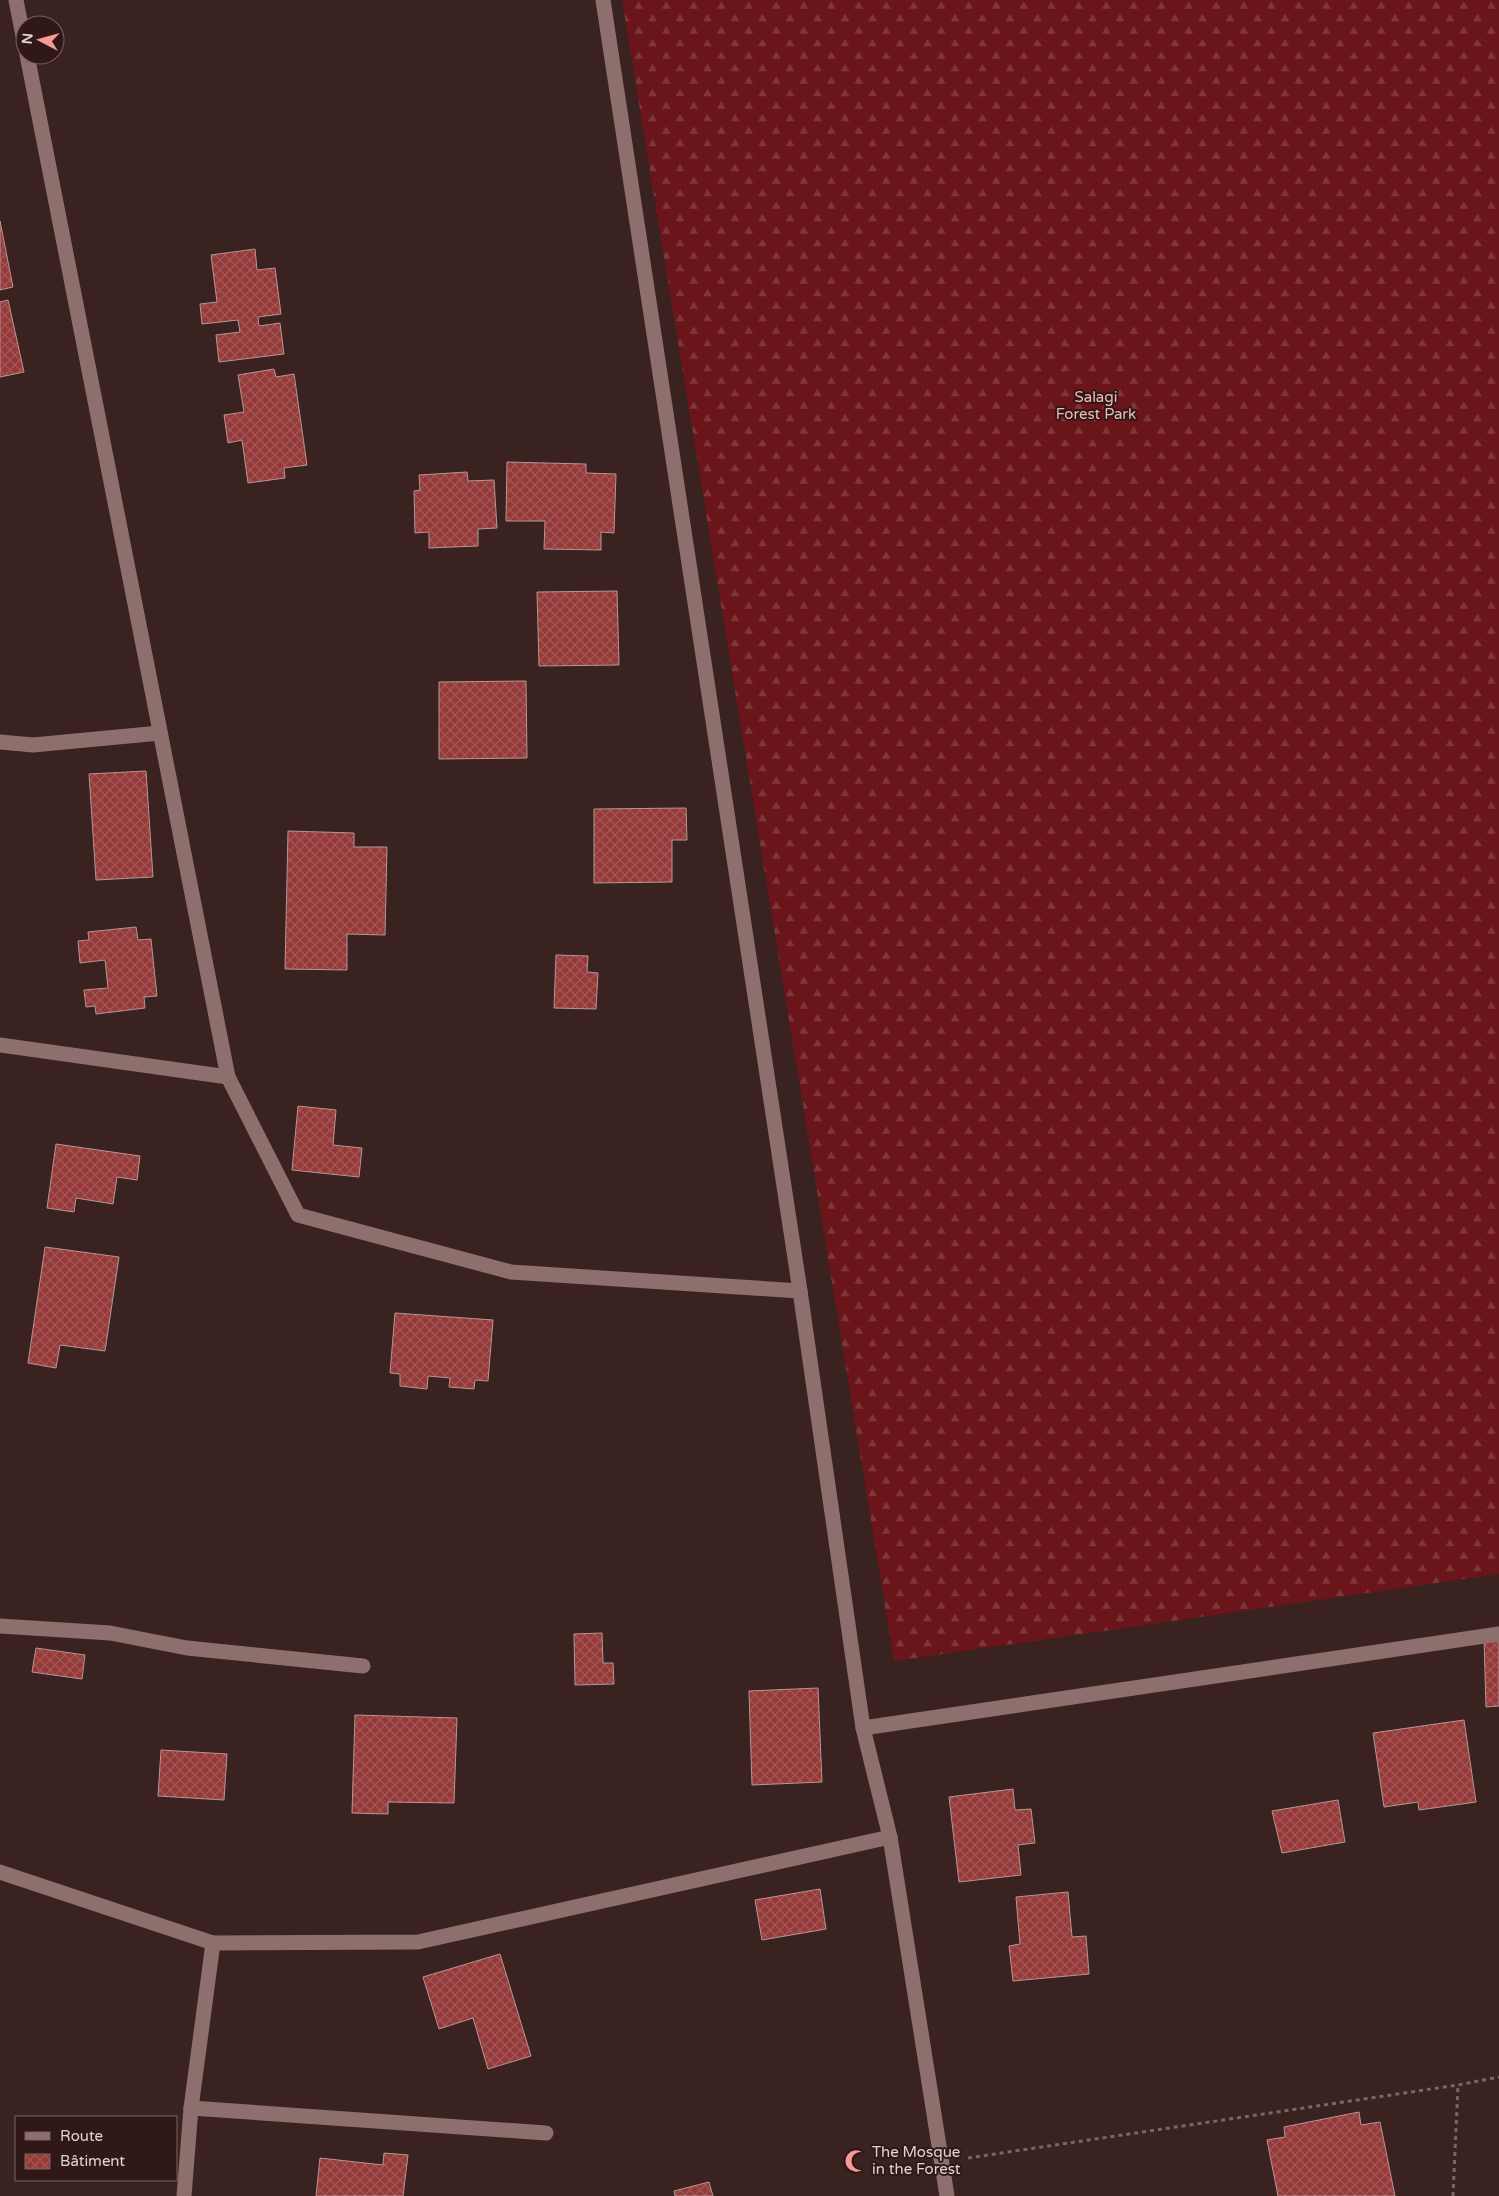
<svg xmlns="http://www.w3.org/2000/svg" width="1499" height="2196" font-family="'Varela Round',sans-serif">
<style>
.forest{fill:url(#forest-firs)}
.building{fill:url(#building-cross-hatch);stroke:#b69694}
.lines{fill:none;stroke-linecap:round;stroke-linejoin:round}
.path{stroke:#7b6664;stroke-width:3;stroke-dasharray:4 4;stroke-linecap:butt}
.minor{stroke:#8d6f6d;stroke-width:15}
.labels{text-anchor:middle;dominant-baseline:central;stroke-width:4;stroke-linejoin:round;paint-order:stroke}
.park-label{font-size:15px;fill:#f0bbb7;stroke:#301817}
.poi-label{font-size:15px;fill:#e3d2d0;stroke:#301817;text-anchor:start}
</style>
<defs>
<pattern id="forest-firs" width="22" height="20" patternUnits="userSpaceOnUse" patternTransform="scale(1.25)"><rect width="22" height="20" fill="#69151a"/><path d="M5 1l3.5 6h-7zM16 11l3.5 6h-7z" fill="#7e363a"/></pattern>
<pattern id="building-cross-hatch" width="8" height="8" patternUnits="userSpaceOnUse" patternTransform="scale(1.25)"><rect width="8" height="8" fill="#953a3a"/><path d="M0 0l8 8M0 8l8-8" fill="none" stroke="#a45655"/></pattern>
</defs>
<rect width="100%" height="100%" fill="#3a2220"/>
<!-- forest -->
<path class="forest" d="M622,0H1499V1574L894,1661Z"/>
<!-- building -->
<g class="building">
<path d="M0,221L13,287L0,290Z"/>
<path d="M255,249L257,270L275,268L281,314L258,317L259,326L280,323L284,354L219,362L216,335L240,332L238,320L202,324L200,304L217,302L211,255Z"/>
<path d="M8,300L24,372L0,377V302Z"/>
<path d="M274,369L276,377L294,374L307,465L284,468L285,478L248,483L242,440L228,443L224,415L244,412L238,375Z"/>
<path d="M507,462L586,464V473L616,474L614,533L601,532V550L544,549L545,521H506Z"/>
<path d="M467,472L468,481L494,480L497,528L478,529V546L429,548V532L415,533L414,491L420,490L419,475Z"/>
<path d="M617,591L619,665L539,666L537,592Z"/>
<path d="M526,681L527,758L439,759V682Z"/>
<path d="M146,771L153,877L96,880L89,774Z"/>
<path d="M686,808L687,840H672V882L594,883V809Z"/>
<path d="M288,831L354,833V847H387L385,935L347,934V970L285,969Z"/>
<path d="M136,927L138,940L151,939L157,996L144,997L145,1008L96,1014L95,1006L86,1007L84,990L108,988L105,960L80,963L78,941L89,940L88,932Z"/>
<path d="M556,955L588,956L587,972L598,973L596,1009L554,1008Z"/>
<path d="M298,1106L336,1110L333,1145L362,1148L359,1177L292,1170Z"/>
<path d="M56,1144L140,1156L137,1180L117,1177L113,1204L76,1198L74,1212L47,1208Z"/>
<path d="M45,1247L119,1257L105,1351L60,1345L56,1368L28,1363Z"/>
<path d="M395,1313L493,1320L488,1381L475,1380L474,1389L449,1387L450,1378L428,1376L427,1389L400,1386V1374L390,1373Z"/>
<path d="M602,1633L603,1663H613L614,1684L575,1685L574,1634Z"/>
<path d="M1484,1638H1499V1706L1486,1707Z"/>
<path d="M36,1648L85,1655L82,1679L32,1672Z"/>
<path d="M818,1688L822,1782L752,1785L749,1691Z"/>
<path d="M355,1715L457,1718L454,1803L388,1802V1814L352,1813Z"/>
<path d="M1464,1720L1476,1802L1419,1810L1418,1802L1384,1807L1373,1733Z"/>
<path d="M161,1750L227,1754L224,1800L158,1796Z"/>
<path d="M1013,1789L1015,1810L1031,1809L1035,1843L1018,1845L1021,1875L959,1882L949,1797Z"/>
<path d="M1338,1800L1345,1842L1282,1853L1272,1811Z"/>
<path d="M820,1889L826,1929L762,1940L755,1900Z"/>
<path d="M1068,1892L1072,1937L1086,1936L1089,1974L1013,1981L1009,1946L1020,1944L1016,1897Z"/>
<path d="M500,1954L531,2056L488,2069L473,2018L439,2029L423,1977Z"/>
<path d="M1359,2112L1361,2125L1380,2122L1395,2196H1278L1267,2140L1285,2137L1284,2127Z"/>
<path d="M384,2153L408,2155L403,2196H316L320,2158L383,2165Z"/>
<path d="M709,2182L713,2196H675L674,2191Z"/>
</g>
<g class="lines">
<!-- path -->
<g class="path">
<path d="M968,2158L1458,2085L1499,2077"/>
<path d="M1453,2196L1458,2085"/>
</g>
<!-- minor -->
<g class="minor">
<path d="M16,0L25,46"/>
<path d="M603,0L800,1291L863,1728L890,1837L947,2196"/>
<path d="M27,55L228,1077L298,1215L511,1272L800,1291"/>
<path d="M0,742L33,745L160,733"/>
<path d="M0,1045L228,1077"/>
<path d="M0,1626L110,1633L187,1648L363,1666"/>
<path d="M863,1728L1499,1634"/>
<path d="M0,1872L213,1943L418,1942L890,1837"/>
<path d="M191,2108L546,2133"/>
<path d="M184,2196L191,2108L213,1943"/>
</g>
</g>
<!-- icons -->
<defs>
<symbol id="mosque-bare" viewBox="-9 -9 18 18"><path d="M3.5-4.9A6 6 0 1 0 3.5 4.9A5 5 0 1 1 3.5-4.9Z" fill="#f59b97" stroke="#301817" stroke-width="2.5" paint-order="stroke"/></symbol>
</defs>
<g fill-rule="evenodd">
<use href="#mosque-bare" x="840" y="2145" width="32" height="32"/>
</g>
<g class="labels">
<!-- park labels -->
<g class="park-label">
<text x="1096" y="397">Salagi<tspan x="1096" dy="17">Forest Park</tspan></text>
</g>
<!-- poi labels -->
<g class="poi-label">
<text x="872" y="2152">The Mosque<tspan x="872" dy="17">in the Forest</tspan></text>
</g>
</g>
<!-- legend -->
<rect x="15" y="2116" width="162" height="65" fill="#301817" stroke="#786261"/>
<rect x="25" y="2132" width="25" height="8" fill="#8d6f6d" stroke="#786261"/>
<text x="60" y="2141" font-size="15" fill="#e3d2d0">Route</text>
<rect x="25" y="2154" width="25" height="15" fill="url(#building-cross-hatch)" stroke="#786261"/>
<text x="60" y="2166" font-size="15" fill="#e3d2d0">Bâtiment</text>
<!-- north arrow -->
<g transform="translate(40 40) rotate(276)"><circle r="24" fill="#301817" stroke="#786261"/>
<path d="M0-4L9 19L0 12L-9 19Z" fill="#f59b97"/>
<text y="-8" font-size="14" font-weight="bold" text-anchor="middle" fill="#e3d2d0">N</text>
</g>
</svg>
